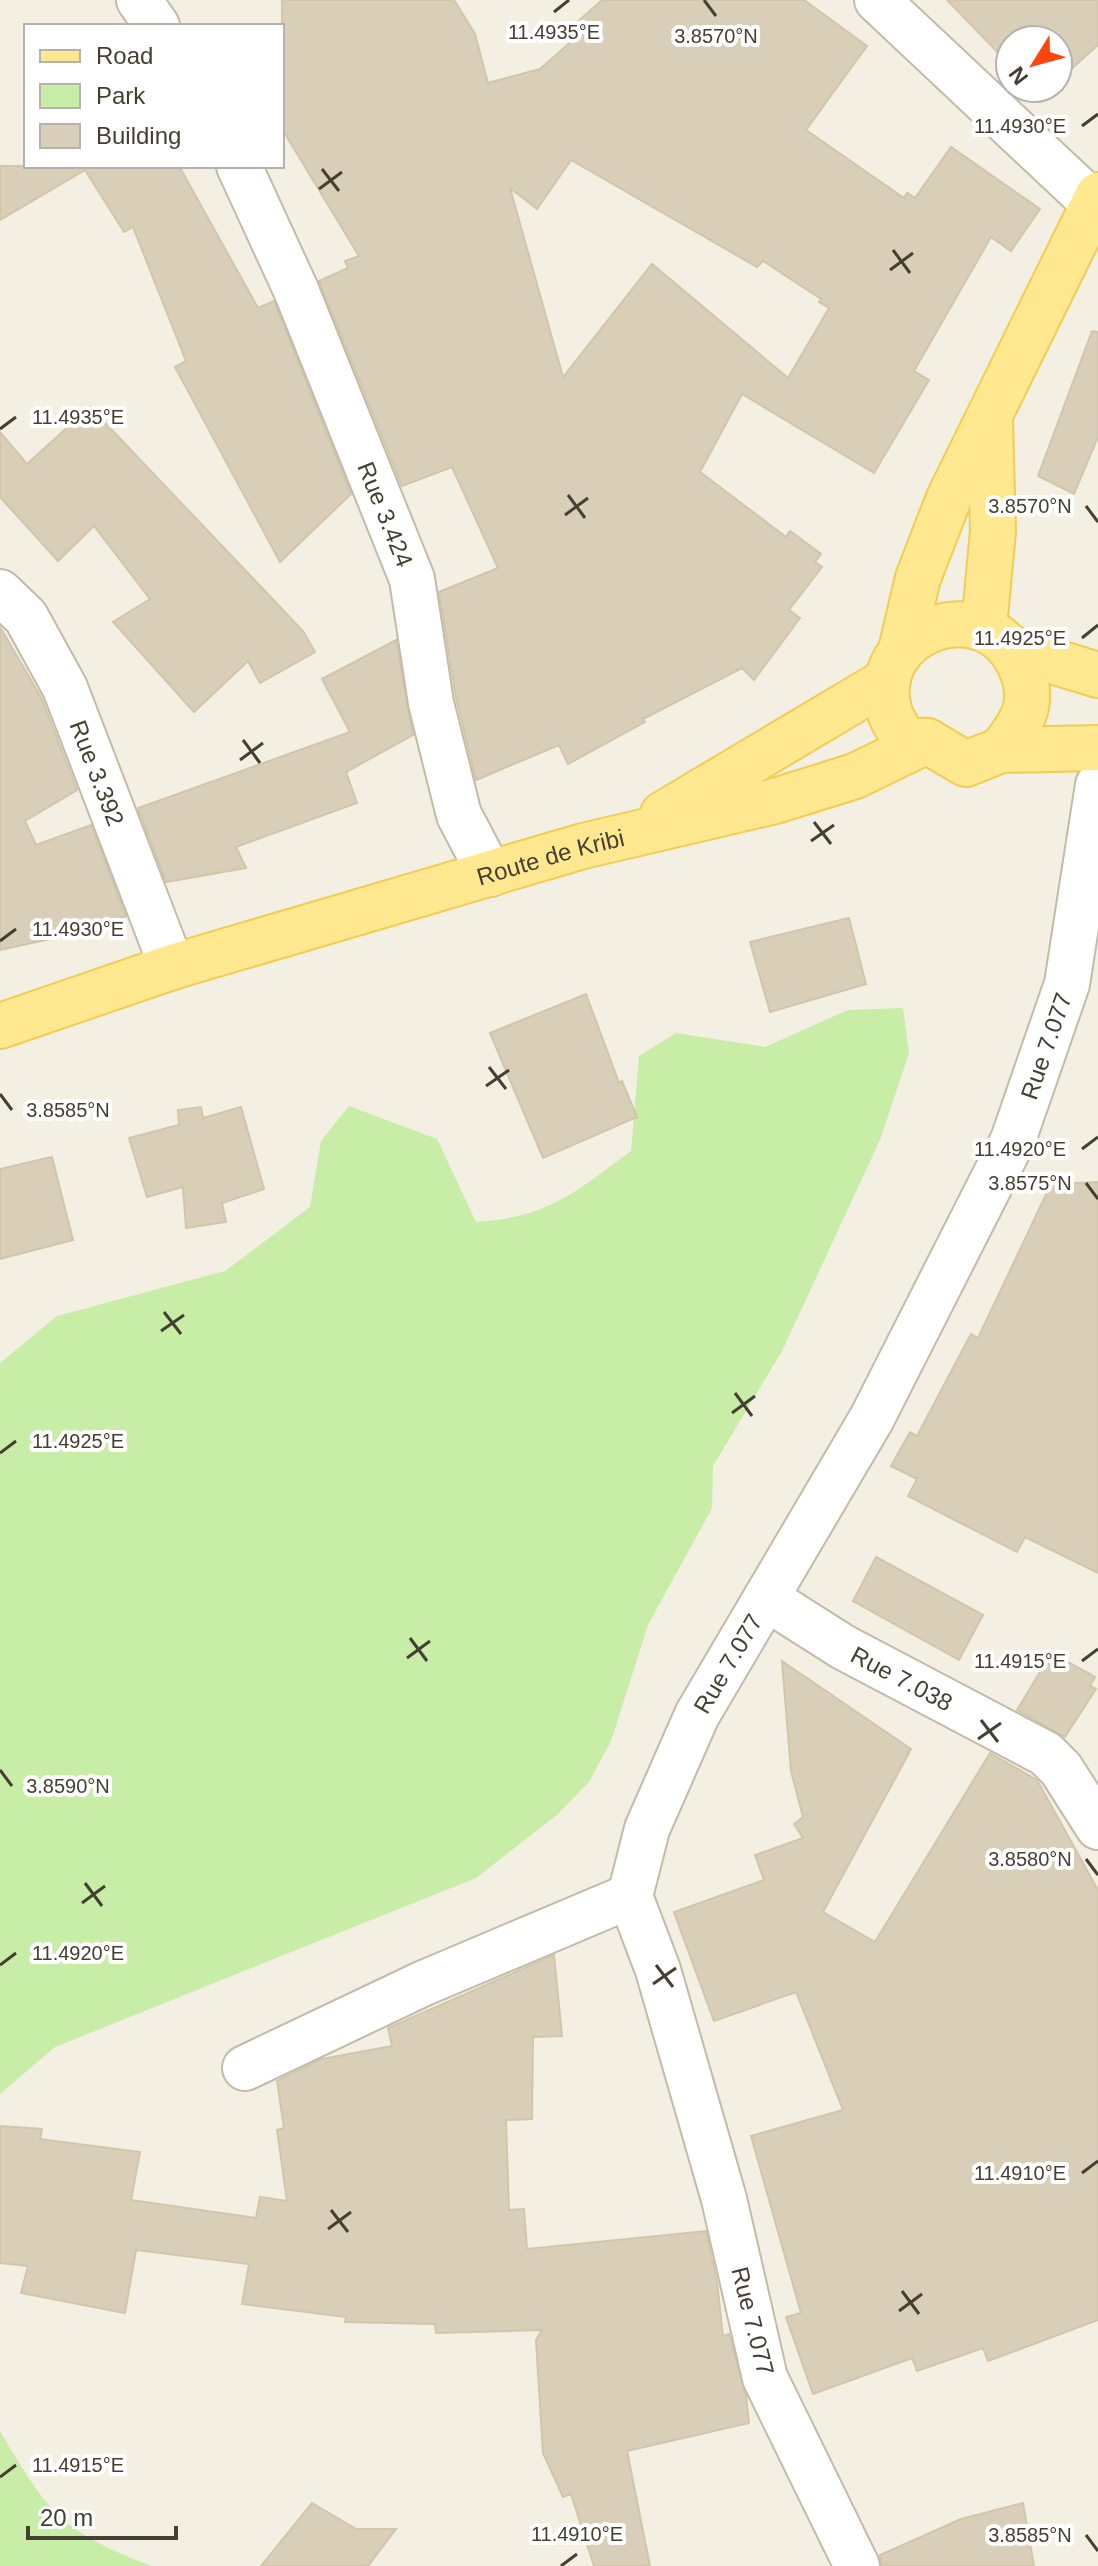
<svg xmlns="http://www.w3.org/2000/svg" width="1098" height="2566" font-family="Arial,sans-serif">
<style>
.green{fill:#c7eda6}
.building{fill:#d9cfb9;stroke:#d2c5a9;stroke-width:2;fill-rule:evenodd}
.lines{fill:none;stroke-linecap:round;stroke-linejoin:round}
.minor-casing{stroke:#c2bba7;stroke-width:48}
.major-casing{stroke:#f0cd53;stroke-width:48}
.minor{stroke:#fff;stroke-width:44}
.major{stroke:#ffe890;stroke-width:44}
.ticks{fill:none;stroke:#453f32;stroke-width:3}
.labels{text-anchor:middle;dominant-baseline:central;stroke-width:8;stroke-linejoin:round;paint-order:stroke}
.street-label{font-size:24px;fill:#453f32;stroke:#fff}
.ticks-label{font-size:20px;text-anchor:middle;fill:#453f32;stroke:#fff;stroke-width:8;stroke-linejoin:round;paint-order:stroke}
</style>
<rect width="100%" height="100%" fill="#f3efe2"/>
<!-- green -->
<g class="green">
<path d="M903,1008L909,1053L880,1140L782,1351L713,1466L712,1508L648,1625L611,1741L589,1782L558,1814L476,1878L55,2047L0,2094V1363L57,1316L225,1271L310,1207L321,1141L349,1106L437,1139L476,1222C549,1217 574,1193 631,1151L639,1056L676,1033L765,1047L848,1010Z"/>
<path d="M0,2431C48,2513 61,2531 151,2566H0Z"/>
</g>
<!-- building -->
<g class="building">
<path d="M282,0H454L475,34L488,83L540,69L582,32L575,24L602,0H804L867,46L806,130L904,198L907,193L915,198L951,147L1040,209L1011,251L991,237L914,371L929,380L874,473L742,394L700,472L786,537L790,531L821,554L815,562L822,567L789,610L800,618L754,680L742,668L643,719L645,722L568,764L559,745L476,780L456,698L439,592L498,568L452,467L402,486L319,281L348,268L345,261L359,256L282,129ZM571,160L757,267L763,261L821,299L819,302L829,308L788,378L652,264L563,377L510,188L537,209Z"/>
<path d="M947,0H1098V45L1058,81V40H1010V65Z"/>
<path d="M0,166H179L258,308L274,301L351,494L280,562L175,367L186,361L133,227L124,232L85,170L0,220Z"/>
<path d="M1092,331L1098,332V437L1074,494L1038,476Z"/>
<path d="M90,407L303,631L315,652L260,683L248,661L194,712L113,622L150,599L94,526L58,561L0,497V432L27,464Z"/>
<path d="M0,627L42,699L77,790L25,821L36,845L91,825L126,916L55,938L0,950Z"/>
<path d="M396,640L413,735L346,772L357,803L236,847L246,868L166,882L138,808L350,732L322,679Z"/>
<path d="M849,918L866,984L770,1012L750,942Z"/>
<path d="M586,994L619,1083L622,1081L637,1117L543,1158L490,1033Z"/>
<path d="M201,1107L203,1118L241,1107L264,1189L222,1203L226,1222L186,1228L183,1187L147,1197L129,1138L179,1125L178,1110Z"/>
<path d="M52,1157L73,1240L0,1259V1169Z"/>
<path d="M1098,1182V1573L1025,1537L1017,1552L908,1496L917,1479L891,1466L910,1432L917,1436L971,1334L978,1338L1051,1184Z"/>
<path d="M876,1557L983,1615L959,1660L853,1601Z"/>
<path d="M1061,1658L1095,1677L1090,1686L1096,1689L1065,1737L1017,1710L1046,1662L1055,1667Z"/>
<path d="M782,1661L911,1749L823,1912L875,1942L990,1753L1037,1780L1098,1890V2320L988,2361L983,2348L917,2371L912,2358L813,2394L786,2317L801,2313L751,2136L843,2110L796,1992L714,2021L674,1912L764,1880L755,1855L803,1838L794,1824L803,1817L791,1771Z"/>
<path d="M554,1955L562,2036L533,2037L532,2119L506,2120L509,2210L524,2209L527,2249L706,2231L717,2282L723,2336L729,2334L746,2396L749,2423L627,2451L650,2566H594L571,2494L563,2497L543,2453L536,2340L542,2330L436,2333L435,2324L345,2322L346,2317L242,2304L249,2264L136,2250L125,2313L21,2293L28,2266L0,2263V2126L42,2129L40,2139L140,2152L131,2200L256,2218L260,2197L287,2201L277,2130L284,2128L277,2081L322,2059L392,2046L388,2028Z"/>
<path d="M312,2503L356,2529H396L368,2566H261Z"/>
<path d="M1023,2503L1034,2566H882L880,2555L961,2519Z"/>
</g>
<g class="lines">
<defs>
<g id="minor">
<path d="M139,0L157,26"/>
<path d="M877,0L1092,202"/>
<path id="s1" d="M239,166L296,290L412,579L431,703L459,815L490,874"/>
<path id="s2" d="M0,592L26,617L65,688L172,967"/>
<path id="s3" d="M766,1598L843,1647L1046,1754L1061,1769L1098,1827"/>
<path d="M245,2068L424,1983L630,1896"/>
<path id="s4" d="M857,2566L765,2378L724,2199L658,1970L630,1896L647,1829L697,1715L872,1418L1013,1140L1067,984L1098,785"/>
</g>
<g id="major">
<path d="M984,627L993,531L990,421"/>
<path d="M1013,649L1098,675"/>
<path d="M901,650L918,578L949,498L1098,195"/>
<path d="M1001,750C1022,723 1036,703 1021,668C986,585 865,632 890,713C893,722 900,731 904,740L927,741L966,764L1001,750L1098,748"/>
<path d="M663,814L888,680"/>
<path id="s5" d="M0,1026L172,967L583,846L775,801L855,776L927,741"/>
</g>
</defs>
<!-- minor casing -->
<use href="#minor" class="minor-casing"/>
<!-- major casing -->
<use href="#major" class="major-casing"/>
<!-- minor -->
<use href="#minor" class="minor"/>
<!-- major -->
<use href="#major" class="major"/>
</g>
<!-- ticks -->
<path class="ticks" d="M704,0L716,16M554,12L569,0M1082,126L1098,114M322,169L339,191M319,189L342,172M893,250L910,273M890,270L913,253M0,429L16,417M568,495L585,518M1086,506L1098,522M565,515L588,498M1082,638L1098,625M243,740L260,763M240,760L263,743M814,822L831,844M811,841L834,825M0,941L16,929M489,1067L506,1089M486,1086L509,1070M0,1094L12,1110M1082,1149L1098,1137M1086,1183L1098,1199M164,1312L181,1334M161,1331L184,1315M735,1393L752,1416M732,1413L755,1396M0,1453L16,1441M410,1638L427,1661M407,1658L430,1641M1082,1661L1098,1649M981,1720L998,1742M978,1739L1001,1723M0,1770L12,1786M1086,1859L1098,1875M85,1883L102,1906M82,1903L105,1886M0,1965L16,1953M656,1965L673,1987M653,1984L676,1968M1082,2173L1098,2161M331,2210L348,2232M328,2229L351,2212M902,2291L919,2314M899,2311L922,2294M0,2477L16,2465M1086,2535L1098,2551M561,2566L577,2554"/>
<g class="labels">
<!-- street labels -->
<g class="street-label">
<text stroke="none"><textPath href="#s1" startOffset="378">Rue 3.424</textPath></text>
<text stroke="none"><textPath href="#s2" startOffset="208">Rue 3.392</textPath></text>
<text stroke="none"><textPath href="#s5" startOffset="576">Route de Kribi</textPath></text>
<text stroke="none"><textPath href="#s4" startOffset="1660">Rue 7.077</textPath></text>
<text stroke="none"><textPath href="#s4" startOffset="964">Rue 7.077</textPath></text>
<text stroke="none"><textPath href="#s3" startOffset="158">Rue 7.038</textPath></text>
<text transform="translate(753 2321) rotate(76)">Rue 7.077</text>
</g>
</g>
<g class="ticks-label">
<text x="554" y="39">11.4935°E</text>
<text x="716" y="43">3.8570°N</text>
<text x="1020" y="133">11.4930°E</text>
<text x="78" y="424">11.4935°E</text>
<text x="1030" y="513">3.8570°N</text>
<text x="1020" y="645">11.4925°E</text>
<text x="78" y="936">11.4930°E</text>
<text x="68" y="1117">3.8585°N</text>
<text x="1020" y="1156">11.4920°E</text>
<text x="1030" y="1190">3.8575°N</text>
<text x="78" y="1448">11.4925°E</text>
<text x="1020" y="1668">11.4915°E</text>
<text x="68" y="1793">3.8590°N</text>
<text x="1030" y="1866">3.8580°N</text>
<text x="78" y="1960">11.4920°E</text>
<text x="1020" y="2180">11.4910°E</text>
<text x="78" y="2472">11.4915°E</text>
<text x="577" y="2541">11.4910°E</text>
<text x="1030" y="2542">3.8585°N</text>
</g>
<!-- legend -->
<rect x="24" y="24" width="260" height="144" fill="#ffffff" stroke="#b5b2ad" stroke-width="2"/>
<rect x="40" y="50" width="40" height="12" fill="#ffe890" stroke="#b5b2ad" stroke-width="2"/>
<text x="96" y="64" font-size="24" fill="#453f32">Road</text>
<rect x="40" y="84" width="40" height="24" fill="#c7eda6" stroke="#b5b2ad" stroke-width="2"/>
<text x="96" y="104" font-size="24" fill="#453f32">Park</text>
<rect x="40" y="124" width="40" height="24" fill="#d9cfb9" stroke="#b5b2ad" stroke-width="2"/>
<text x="96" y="144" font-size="24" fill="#453f32">Building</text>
<!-- north arrow -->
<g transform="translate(1034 64) rotate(233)"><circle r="38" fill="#ffffff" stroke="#b5b2ad" stroke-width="2"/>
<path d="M0-6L14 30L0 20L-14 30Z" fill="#ff440e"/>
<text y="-12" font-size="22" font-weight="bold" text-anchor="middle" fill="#453f32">N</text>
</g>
<!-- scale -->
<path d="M28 2526v12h148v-12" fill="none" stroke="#453f32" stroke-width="4"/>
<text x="40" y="2526" font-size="24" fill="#453f32" stroke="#ffffff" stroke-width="6" paint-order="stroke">20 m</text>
</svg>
